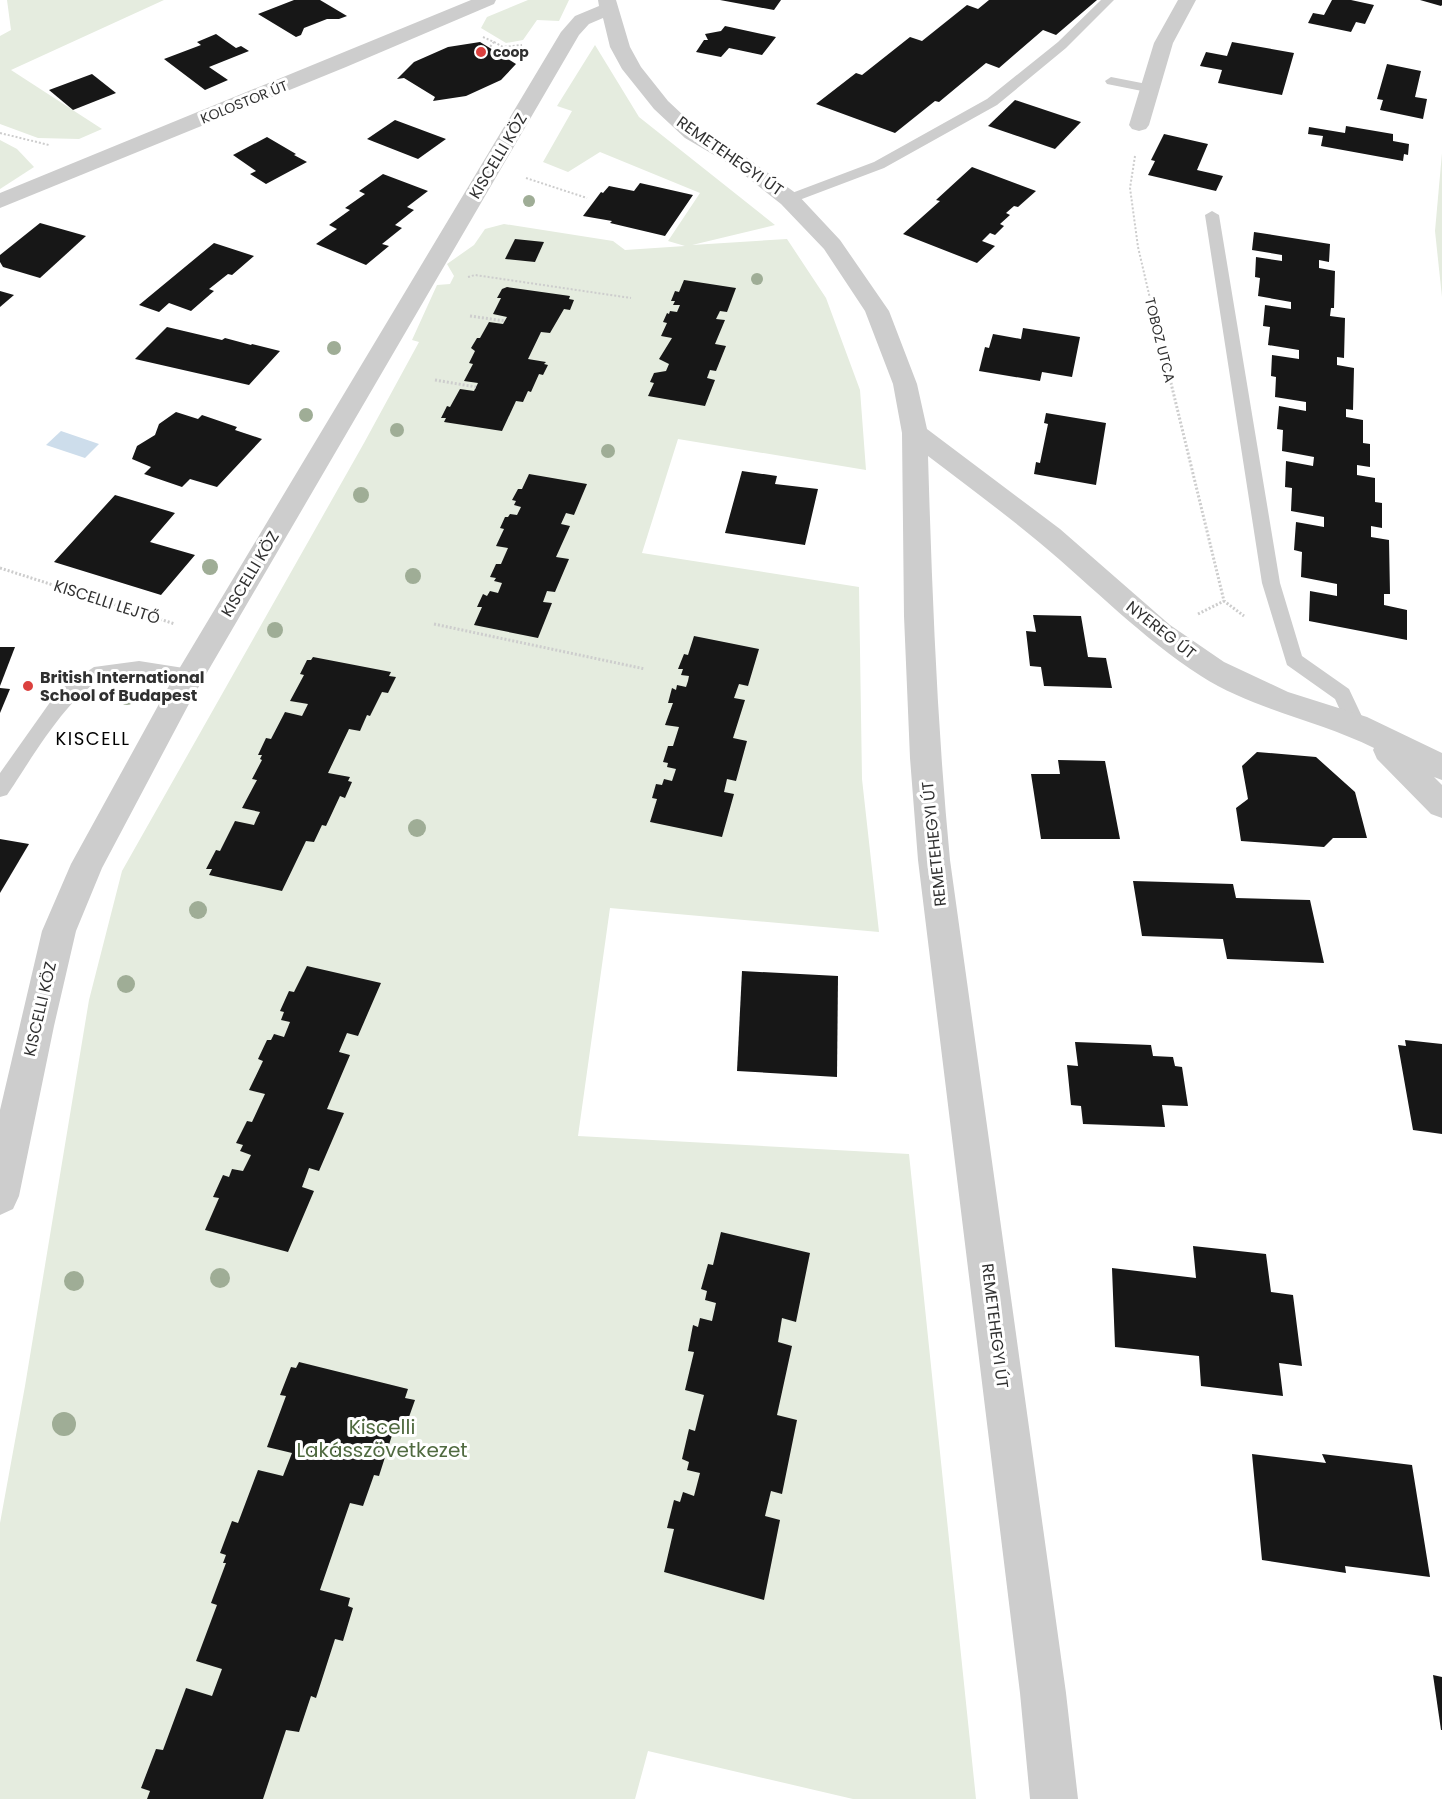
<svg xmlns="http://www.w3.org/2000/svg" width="1442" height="1799" font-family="Poppins,sans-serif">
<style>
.green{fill:#e5ecdf}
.water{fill:#cdddeb}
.building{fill:#171717}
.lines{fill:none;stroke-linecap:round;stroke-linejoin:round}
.path-far1{stroke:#cdcdcd;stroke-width:2;stroke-dasharray:2 2;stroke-linecap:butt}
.path{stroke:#cdcdcd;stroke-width:3;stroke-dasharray:2 2;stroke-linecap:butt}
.service{fill:#cdcdcd;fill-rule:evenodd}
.minor{fill:#cdcdcd;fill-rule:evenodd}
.tree{fill:#9fad96}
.poi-dot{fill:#db403e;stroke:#fff;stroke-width:2}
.labels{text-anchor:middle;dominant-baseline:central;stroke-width:6;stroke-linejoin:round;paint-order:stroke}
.far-poi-label{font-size:14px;font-weight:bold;fill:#303030;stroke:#fff;text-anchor:start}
.far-street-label{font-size:14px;fill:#303030;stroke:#fff}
.street-label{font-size:16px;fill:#303030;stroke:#fff}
.poi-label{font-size:16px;font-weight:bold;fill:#303030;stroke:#fff;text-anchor:start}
.neighbourhood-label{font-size:18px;letter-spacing:1.5px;fill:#000;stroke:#fff}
.near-park-label{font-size:20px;fill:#506a40;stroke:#fff}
</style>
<rect width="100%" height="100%" fill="#fff"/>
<!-- green -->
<g class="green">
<path d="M7,0H164L11,70L102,129L79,139L38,138L0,124V36L11,30Z"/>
<path d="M528,0H569L559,21L537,20L523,40L506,43L481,28L487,17Z"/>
<path d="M595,45L639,117L775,225L692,245L787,239L826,298L860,390L866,470L678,439L642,553L859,587L862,779L879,932L610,908L578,1136L909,1154L976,1799H853L648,1751L635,1799H0V1523L25,1386L89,1000L122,871L364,443L419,342L412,340L437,285L450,284L454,276L447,264L474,245L485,229L504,224L613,241L625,250L685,246L668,241L700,193L600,152L568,172L543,162L572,111L557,106Z"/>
<path d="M0,140L17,149L34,167L0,189Z"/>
<path d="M1442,153V297L1435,231Z"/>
</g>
<!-- water -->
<path class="water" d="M61,431L99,444L85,458L46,445Z"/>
<!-- building -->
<g class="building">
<path d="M294,0H320L347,16L339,19H327L304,28L301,35L296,37L258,14Z"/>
<path d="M720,0H781L774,10Z"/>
<path d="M989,0H1097L1056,35L1043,30L999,68L986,63L939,102L935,101L895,133L816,104L856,73L862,75L910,37L922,41L967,5L978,9Z"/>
<path d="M1332,0H1351L1374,5L1365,24L1356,22L1351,32L1308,23L1313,13L1324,15Z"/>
<path d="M1420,0H1442V5L1441,6Z"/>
<path d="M725,26L776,37L762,55L729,48L721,57L696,52L704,40H708L705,34L721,31Z"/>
<path d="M216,34L236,48L241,46L249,51L209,67L228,80L205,90L164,59L201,45L197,42Z"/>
<path d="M480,42L516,64L501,80L466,96L433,101L435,97L404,78L397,79L414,62L448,47Z"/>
<path d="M1232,42L1294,53L1282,95L1218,83L1222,70L1200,66L1206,52L1227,56Z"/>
<path d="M1387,64L1421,71L1415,97L1427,99L1423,119L1380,110L1383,100L1377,99Z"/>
<path d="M92,74L116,93L73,110L49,90Z"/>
<path d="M1015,100L1081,122L1055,149L988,126Z"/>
<path d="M395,120L446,139L418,159L367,139Z"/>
<path d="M1346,126L1393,134V141L1409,144L1408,155L1404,154L1403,161L1321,146L1323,136L1308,134L1309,127L1345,133Z"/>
<path d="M1164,134L1208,144L1197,170L1223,176L1216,191L1148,175L1155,161L1151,160Z"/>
<path d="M267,137L296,154L294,155L307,162L266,184L250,174L256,171L233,155Z"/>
<path d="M972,167L1036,191L1018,207L1014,206L1006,213L1010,215L1000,224L1004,226L995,235L990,233L982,241L995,246L977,263L903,234L940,201L936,200Z"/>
<path d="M383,174L428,191L407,207L414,210L395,225L402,228L382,244L389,246L366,265L316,244L337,229L329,225L350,210L345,208L365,194L359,191Z"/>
<path d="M640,183L693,195L665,236L610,223L612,221L583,216L601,192L603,193L609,186L634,191Z"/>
<path d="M40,223L86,236L40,278L3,267L0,262V255Z"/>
<path d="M1254,232L1330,244L1329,262L1319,260V268L1335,271L1334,308H1331L1330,316L1345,318L1344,358L1337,357V365L1354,368L1353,410L1346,409V417L1363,420V443L1370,444V467L1357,465V475L1375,478V502L1382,503V528L1371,526V537L1389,540L1390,594H1384V605L1407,610V640L1309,621L1310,591L1337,596V584L1301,577L1302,552L1294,550L1296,522L1324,527V517L1291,511L1292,488L1285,487L1286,461L1313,466L1314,457L1282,451L1283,430L1277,429L1279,406L1306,411V402L1275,397L1276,377L1271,376L1272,355L1299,359V350L1268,345L1270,327L1263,326L1265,305L1291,309V302L1258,296L1260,278L1255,277L1256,257L1282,261V255L1252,250Z"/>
<path d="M515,239L544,242L535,262L505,259Z"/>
<path d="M214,243L254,256L232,275L228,274L209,289L214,291L191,311L169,303L159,312L139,305Z"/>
<path d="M684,280L736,288L727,312L720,311L716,319L725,320L715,344L726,346L716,371L710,370L707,378L715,380L705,406L648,396L654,383L650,382L654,373L666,371L669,364L659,359L672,338L661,336L667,323L663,322L667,313L669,314L670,311L677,312L680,305H673L675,301H671L675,291L679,292Z"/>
<path d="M507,287L570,296L569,299L574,300L570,310L564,309L550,333L541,332L528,359L546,362L544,364L548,365L543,375L539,374L531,392L528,391L523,402L516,401L502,431L444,422L446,418H441L447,406L450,407L460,389L474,391L478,383L464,381L473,364L469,363L475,351L471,348L477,338H480L489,322L503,324L507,317L493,314L501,298H497L502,289Z"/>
<path d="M0,291L14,295L0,307Z"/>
<path d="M167,327L222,340L225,338L251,345L252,344L280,351L249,385L135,359Z"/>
<path d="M1023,328L1080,337L1072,377L1042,372L1040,381L979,371L985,347L989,348L993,334L1021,339Z"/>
<path d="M176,412L198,419L202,415L237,427L235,430L262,439L217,487L190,479L182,487L144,474L151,467L132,459L137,446L155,435L159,424Z"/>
<path d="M1046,413L1106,423L1096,485L1034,474L1036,462L1040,463L1048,424L1044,423Z"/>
<path d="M742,471L777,476L775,484L818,489L805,545L725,533Z"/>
<path d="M529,474L587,484L574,515L566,513L561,524L570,526L556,557L569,559L555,592L547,591L543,602L552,603L538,638L474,625L482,607H477L483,594L487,596L490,591L498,593L502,583L494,581L496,578L490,577L496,564H501L508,548L496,546L504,529L500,528L505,517H508L510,514L517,515L521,507L514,505L516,501L512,500L518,489H522Z"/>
<path d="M115,495L175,513L150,542L195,555L161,595L54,562Z"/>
<path d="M1033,615L1081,616L1088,657L1106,658L1112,688L1044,686L1041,667L1030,666L1026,631L1036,632Z"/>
<path d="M694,636L759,649L748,686L739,684L734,698L745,700L733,738L747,741L736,781L727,779L724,792L734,794L722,837L650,822L657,799L652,798L656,784L662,785L664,779L672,781L676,769L667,767L668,763L663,762L668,746H673L679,727L665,725L673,703H668L672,688L676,690L677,685L686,687L688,681L689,676L681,675L683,669H678L684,654L688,655Z"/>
<path d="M0,647H15L0,686Z"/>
<path d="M313,657L391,672L389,676L396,677L388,693L382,692L370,716L367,715L360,731L349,729L328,773L350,777L348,781L352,782L345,798L340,796L326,826L322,825L314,842L306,841L282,891L209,875L212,869H206L216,850L220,851L235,821L254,825L257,818L260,812L242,808L257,780L252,779L262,760L260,759L262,755H258L266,738L271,739L285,712L302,716L308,704L290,701L304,675L300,674L307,660H311Z"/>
<path d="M0,688L10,689L0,713Z"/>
<path d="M1257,752L1316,757L1355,792L1367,838H1333L1324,847L1241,841L1236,808L1248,799L1242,766Z"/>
<path d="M1058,760L1105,761L1120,839H1041L1031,774H1060Z"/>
<path d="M0,839L29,844L0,893Z"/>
<path d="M1133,881L1233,884L1236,898L1310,900L1324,963L1227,959L1223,939L1142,936Z"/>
<path d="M307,966L381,983L358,1036L347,1033L339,1052L350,1055L327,1109L344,1113L319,1171L309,1168L302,1187L314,1191L288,1252L205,1230L219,1198L213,1197L223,1175L229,1177L232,1169L243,1171L251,1155L240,1151L243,1145L236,1143L247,1121L252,1122L265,1094L249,1090L263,1061L258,1059L267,1040H271L274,1034L284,1037L290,1022L281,1020L284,1012L280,1011L289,991L294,992Z"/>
<path d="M742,971L838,976L837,1077L737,1071Z"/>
<path d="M1405,1040L1442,1044V1134L1413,1130L1398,1045L1406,1046Z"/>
<path d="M1075,1042L1151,1045L1153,1056L1173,1057L1175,1066L1182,1067L1188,1106L1162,1105L1165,1127L1083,1124L1081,1106L1071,1105L1067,1065L1078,1066Z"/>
<path d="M721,1232L810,1253L796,1322L782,1318L778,1342L792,1346L777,1415L797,1420L782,1494L771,1491L765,1516L780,1520L764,1600L664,1572L674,1529L667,1528L674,1500L680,1502L683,1492L694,1496L700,1473L687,1470L689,1462L682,1459L689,1429L695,1431L704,1395L685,1390L694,1352L688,1351L693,1325L698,1327L700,1318L712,1321L716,1303L705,1300L707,1291L701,1289L708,1264L713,1265Z"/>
<path d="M1193,1246L1266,1254L1271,1292L1293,1295L1302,1366L1279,1363L1283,1396L1201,1386L1199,1356L1115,1347L1112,1268L1196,1278Z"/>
<path d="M299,1362L408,1389L405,1398L415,1400L404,1431L394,1429L379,1476L374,1475L363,1506L350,1503L320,1590L350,1598L348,1606L353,1608L343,1641L335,1639L316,1698L311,1696L299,1732L286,1730L263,1799H147L150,1791L141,1788L156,1749L163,1750L186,1688L212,1696L222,1669L196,1661L217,1605L211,1603L226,1563H223L226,1555L220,1553L232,1521L238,1523L258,1470L283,1476L292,1453L267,1447L286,1396L280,1395L291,1367L296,1368Z"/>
<path d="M1252,1454L1326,1463L1322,1454L1412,1465L1430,1577L1345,1566L1346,1573L1262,1560Z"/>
<path d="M1433,1675L1442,1677V1730H1441Z"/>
</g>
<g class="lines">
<!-- path-far1 -->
<g class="path-far1">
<path d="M483,37L494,42L489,48"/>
<path d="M494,42L503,47L522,45"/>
<path d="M0,133L49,145"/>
<path d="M1135,156L1130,188L1138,247L1152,307"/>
<path d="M526,178L587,198"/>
<path d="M468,277L475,275L631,298"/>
</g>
<!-- path -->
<g class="path">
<path d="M1152,305L1224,601L1244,616"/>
<path d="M470,316L505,321"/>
<path d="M435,380L476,387"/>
<path d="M0,568L175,624"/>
<path d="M1198,614L1224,601"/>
<path d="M434,624L645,669"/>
</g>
<!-- service -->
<g class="service">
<path d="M1101,0H1114L1066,48L997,105L884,168L794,202L789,203L782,199L784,196L874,162L987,99L1058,42Z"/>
<path d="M1111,77L1157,86L1158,89L1152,93L1107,84L1105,81Z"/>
<path d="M1212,211L1219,215L1280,583L1302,656L1349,689L1366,725L1363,730L1356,733L1349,730L1335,699L1287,665L1262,583L1205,215Z"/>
<path d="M139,661L190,669L197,671L199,676L197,681L190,683C162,679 136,673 108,678C72,686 28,765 7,795L0,797V773L58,691L94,667Z"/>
</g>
<!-- minor -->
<g class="minor">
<path d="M471,0H496L494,4L346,67L0,208V193Z"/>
<path d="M598,0H616L630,47L641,67L668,101L699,130L747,158L797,194L840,240L889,311L917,384L927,429L1060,529L1170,625L1224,662L1288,692L1367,717L1442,753V780L1434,777L1442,785V818L1431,814L1377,759L1373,750L1374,748C1318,720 1254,710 1201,676C1142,638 1094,588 1040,543C1004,513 966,485 928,456C932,591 937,725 950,860L1066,1693L1078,1799H1030L1020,1693L918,860L910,758L904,616L902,433L893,384L865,311L824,249L781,204L733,166L685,138L654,109L622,69L610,47L603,18L589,24L579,35L191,700L102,868L76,931L54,1026L19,1196L13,1209L0,1215V1110L42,931L71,864L170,684L561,32L575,16L599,6Z"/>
<path d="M1178,0H1196L1173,43L1149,125L1146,129L1139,131L1132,129L1129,125L1154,43Z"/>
</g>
</g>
<!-- trees -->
<g class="tree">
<circle cx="529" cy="201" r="6"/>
<circle cx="757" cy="279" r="6"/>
<circle cx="334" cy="348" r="7"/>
<circle cx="306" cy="415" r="7"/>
<circle cx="397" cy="430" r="7"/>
<circle cx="608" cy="451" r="7"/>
<circle cx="361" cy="495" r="8"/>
<circle cx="210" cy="567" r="8"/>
<circle cx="413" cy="576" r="8"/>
<circle cx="275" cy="630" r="8"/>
<circle cx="127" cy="697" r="8"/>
<circle cx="417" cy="828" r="9"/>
<circle cx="198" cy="910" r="9"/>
<circle cx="126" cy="984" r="9"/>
<circle cx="220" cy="1278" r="10"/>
<circle cx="74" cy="1281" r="10"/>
<circle cx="64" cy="1424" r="12"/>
</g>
<!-- markers -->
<g class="poi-dot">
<circle cx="481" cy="52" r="6"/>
<circle cx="28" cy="686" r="6"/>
</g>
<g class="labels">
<!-- far-poi labels -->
<g class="far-poi-label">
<text x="493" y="52">coop</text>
</g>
<!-- far-street labels -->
<g class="far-street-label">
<text transform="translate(244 102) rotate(-22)">KOLOSTOR ÚT</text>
<text transform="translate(1160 340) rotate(76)">TOBOZ UTCA</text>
</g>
<!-- street labels -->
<g class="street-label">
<text transform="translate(498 156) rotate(-59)">KISCELLI KÖZ</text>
<text transform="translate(730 156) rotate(35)">REMETEHEGYI ÚT</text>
<text transform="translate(250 574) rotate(-59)">KISCELLI KÖZ</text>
<text transform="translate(107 602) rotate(18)">KISCELLI LEJTŐ</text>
<text transform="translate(1161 630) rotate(38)">NYEREG ÚT</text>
<text transform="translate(934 844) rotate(-96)">REMETEHEGYI ÚT</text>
<text transform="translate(40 1009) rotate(-77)">KISCELLI KÖZ</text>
<text transform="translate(995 1326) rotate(83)">REMETEHEGYI ÚT</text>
</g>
<!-- poi labels -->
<g class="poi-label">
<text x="40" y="677">British International<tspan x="40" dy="18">School of Budapest</tspan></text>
</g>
<!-- neighbourhood labels -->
<g class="neighbourhood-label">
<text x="93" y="738">KISCELL</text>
</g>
<!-- near-park labels -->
<g class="near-park-label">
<text x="382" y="1427">Kiscelli<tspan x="382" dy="23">Lakásszövetkezet</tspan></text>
</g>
</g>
</svg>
